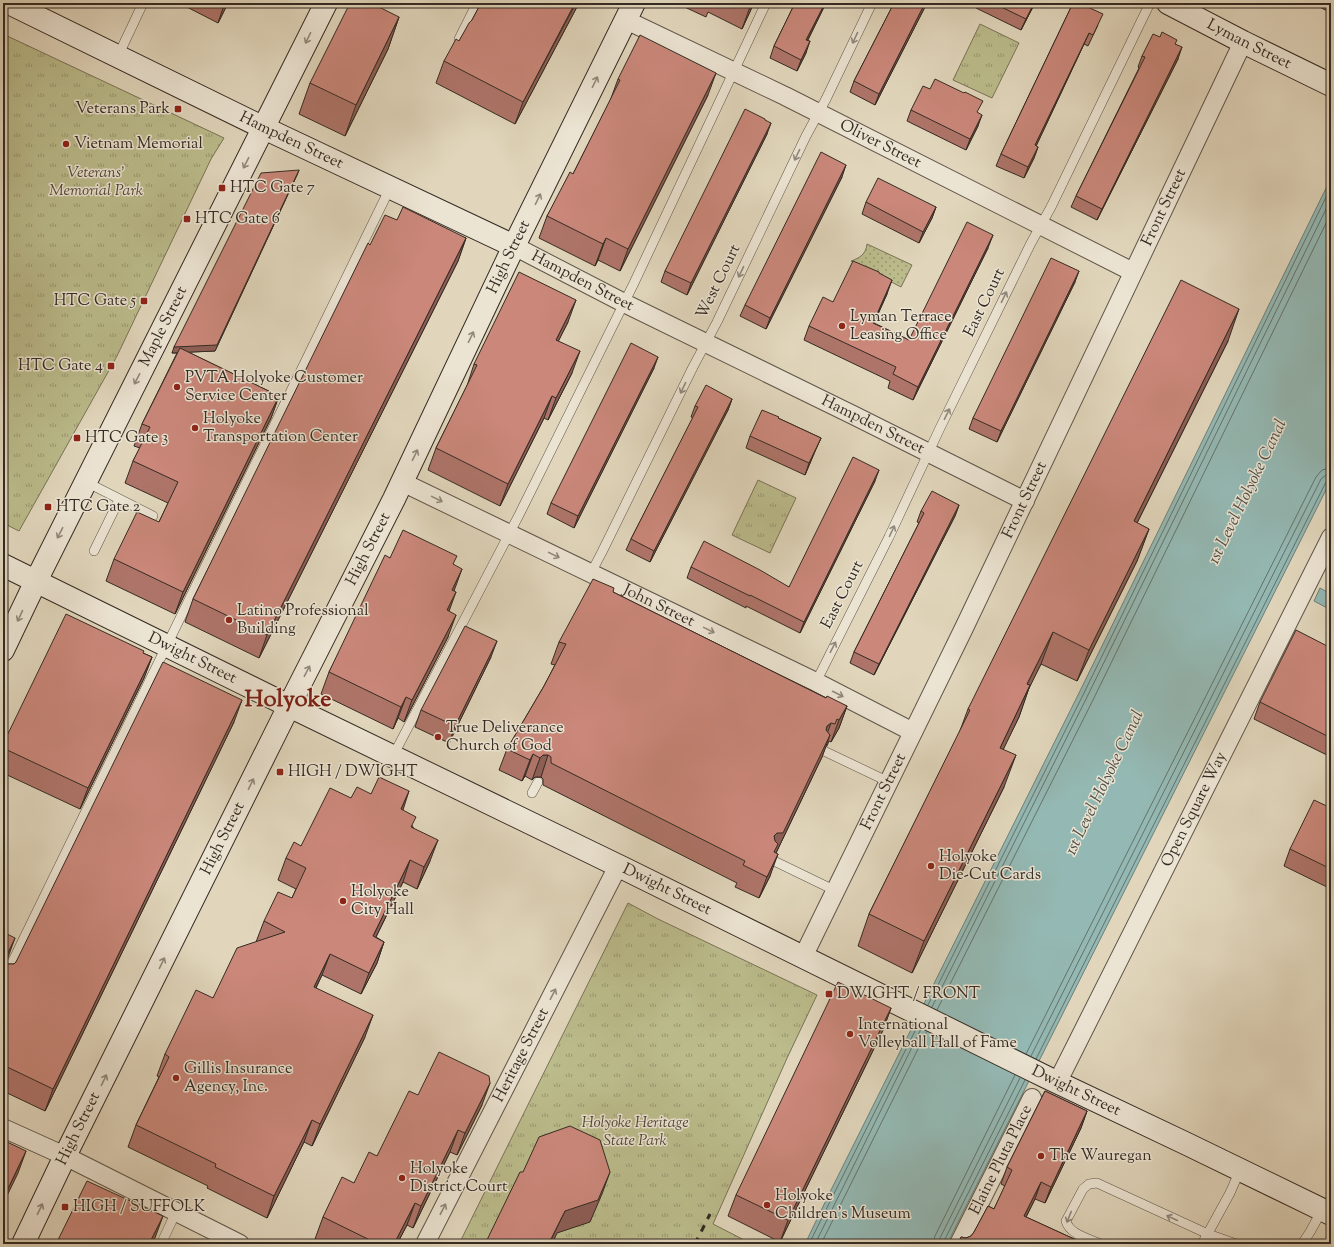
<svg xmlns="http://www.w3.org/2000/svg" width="1334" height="1247" font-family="'Sorts Mill Goudy',serif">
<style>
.grass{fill:url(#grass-dots);stroke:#787357}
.park{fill:url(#park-tufts);stroke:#787357}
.water{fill:#94b9b4;stroke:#6e807a}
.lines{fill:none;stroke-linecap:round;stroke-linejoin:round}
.shore{stroke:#64726c;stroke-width:1}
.lane-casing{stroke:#5f5649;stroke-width:10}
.street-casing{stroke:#5f5649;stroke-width:20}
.secondary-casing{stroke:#342b23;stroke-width:24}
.lane{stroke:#ece4d3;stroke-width:9}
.street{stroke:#ece4d3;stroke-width:18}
.secondary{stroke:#ece4d3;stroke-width:22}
.rail{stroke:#342b23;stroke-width:3;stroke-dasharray:7 7;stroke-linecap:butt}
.wall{fill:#ae7469;stroke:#342b23}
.shaded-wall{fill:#8d5e55;stroke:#342b23}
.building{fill:#ca877a;stroke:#342b23}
.oneway{stroke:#90887b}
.poi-dot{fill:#8f2418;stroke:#ece4d3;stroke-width:1.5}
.labels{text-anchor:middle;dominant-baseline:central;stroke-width:3;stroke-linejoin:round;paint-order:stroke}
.street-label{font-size:16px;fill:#342b23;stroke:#ece4d3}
.poi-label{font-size:16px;fill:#342b23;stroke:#ece4d3;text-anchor:start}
.park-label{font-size:16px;font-style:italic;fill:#4f4838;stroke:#ece4d3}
.water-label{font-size:17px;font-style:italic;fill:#4c4e47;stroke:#ece4d3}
.town-label{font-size:24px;font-weight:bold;fill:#7a1f14;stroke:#ece4d3}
</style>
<defs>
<pattern id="grass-dots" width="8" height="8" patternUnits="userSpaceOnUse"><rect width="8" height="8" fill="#bbbb8b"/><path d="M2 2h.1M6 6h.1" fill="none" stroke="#999871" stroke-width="1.8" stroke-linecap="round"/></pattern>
<pattern id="park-tufts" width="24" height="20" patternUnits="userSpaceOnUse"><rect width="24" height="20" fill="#bbbb8b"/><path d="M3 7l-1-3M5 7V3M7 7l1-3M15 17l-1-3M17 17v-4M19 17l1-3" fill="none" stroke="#999871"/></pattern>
</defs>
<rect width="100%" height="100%" fill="#e1d6bc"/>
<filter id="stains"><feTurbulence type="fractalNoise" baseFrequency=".005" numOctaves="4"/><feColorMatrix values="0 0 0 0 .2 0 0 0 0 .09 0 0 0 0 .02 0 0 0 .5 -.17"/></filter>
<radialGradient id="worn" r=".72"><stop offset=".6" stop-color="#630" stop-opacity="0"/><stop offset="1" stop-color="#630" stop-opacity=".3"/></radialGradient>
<!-- grass -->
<path class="grass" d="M867,244L912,265L901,287L851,261C860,258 866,254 867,244Z"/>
<!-- park -->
<g class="park">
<path d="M980,24L1019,43L992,98L953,80Z"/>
<path d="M3,34L224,138L211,159L117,356L19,531L3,523Z"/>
<path d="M758,480L796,498L770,553L732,535Z"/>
<path d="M628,903L658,919L817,995L788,1056L713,1224L752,1244H459Z"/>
</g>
<!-- water -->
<g class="water">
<path d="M1331,178V480L947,1244H805L830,1192L1078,695Z"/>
<path d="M1320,588L1331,594V610L1314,601Z"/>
</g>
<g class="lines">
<!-- shore -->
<g class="shore">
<path d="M928,1005L1082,697L1331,187"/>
<path d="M932,1007L1086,699L1331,199"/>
<path d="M937,1010L1092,702L1331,213"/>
<path d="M1026,1054L1316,477L1322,470L1331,468"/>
<path d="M1031,1056L1321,479L1326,475L1331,474"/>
<path d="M1036,1059L1326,482L1328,479H1331"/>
<path d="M809,1244L917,1027"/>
<path d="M815,1244L921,1029"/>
<path d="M821,1244L927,1031"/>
<path d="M933,1244L935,1236L1015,1075"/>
<path d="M939,1244L940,1238L1020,1078"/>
<path d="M944,1244V1241L1025,1080"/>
</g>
<defs>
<g id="lane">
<path d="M459,39L477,3"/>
<path d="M118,56L143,3"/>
<path d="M86,482L153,516"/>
<path d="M94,551L119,500"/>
<path d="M591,573L602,552L693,367L717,322L806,136L826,99L872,3"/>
<path d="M816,682L889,537L940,428L1031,243L1051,207L1150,3"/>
<path d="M824,751L889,782"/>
<path d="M393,756L519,515L634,283L766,3"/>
<path d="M532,793L538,782"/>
<path d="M772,860L836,891"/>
<path d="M3,981L390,188"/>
<path d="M161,1244L176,1212"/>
<path d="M1101,1244C1089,1239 1069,1234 1066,1221L1083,1189L1089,1184L1097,1183L1208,1234L1236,1244"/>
<path d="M1202,1244L1230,1193L1240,1170"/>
<path d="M1302,1244L1310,1232L1322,1210"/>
</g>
<g id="street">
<path id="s1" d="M626,20L785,96L1133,272"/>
<path id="s2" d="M514,246L624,303L855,416L1025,501"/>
<path id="s3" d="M402,482L816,682L913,732"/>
<path id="s4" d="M803,957L964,628L1243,42"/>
<path id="s5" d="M1057,1083L1331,537"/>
<path d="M3,1128L65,1156L240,1244"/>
<path id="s6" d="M425,1244L618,866"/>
<path id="s7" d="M959,1244L1032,1098"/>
</g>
<g id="secondary">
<path id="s8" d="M9,3L264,128L514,246"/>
<path id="s9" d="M1168,3L1243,42L1331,85"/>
<path id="s10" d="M3,565L289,706L625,869L1046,1077L1187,1144L1331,1214"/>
<path id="s11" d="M3,650L36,581L326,3"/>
<path id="s12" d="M23,1244L65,1156L289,706L394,499L514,246L634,3"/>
</g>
</defs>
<!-- lane casing -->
<use href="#lane" class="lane-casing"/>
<!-- street casing -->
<use href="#street" class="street-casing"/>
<!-- secondary casing -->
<use href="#secondary" class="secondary-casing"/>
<!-- lane -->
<use href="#lane" class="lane"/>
<!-- street -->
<use href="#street" class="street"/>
<!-- secondary -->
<use href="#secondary" class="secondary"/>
<!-- rail -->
<path class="rail" d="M695,1244L710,1214"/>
</g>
<!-- wall -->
<g class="wall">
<path d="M182,3H228L218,23L181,4Z"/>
<path d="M481,3H579L515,124L436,83L444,61L459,41L472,20Z"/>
<path d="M676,3H754L742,29L708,12L706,17Z"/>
<path d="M795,3H826L808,40L806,53L797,71L770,58L774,46Z"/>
<path d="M894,3H927L875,105L850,92L854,81Z"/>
<path d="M973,3H1035L1021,30L976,8V6L973,5Z"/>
<path d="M1073,3L1098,25L1088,46L1084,44L1036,146L1038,147L1034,158L1024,178L996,166L1001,154Z"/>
<path d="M1317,3H1331V13L1316,5Z"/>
<path d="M399,17L388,49L345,136L299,114L310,83Z"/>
<path d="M1176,44L1178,59L1097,220L1071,207L1076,196L1139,68L1138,67L1142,56Z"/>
<path d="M618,79L708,95L620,271L598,260L595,266L539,238L547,216L573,174L610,101Z"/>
<path d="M911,110L978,113V126L966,150L907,121Z"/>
<path d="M765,120L767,134L687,295L661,282L665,271Z"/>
<path d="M299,170L297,175L215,351L188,352L279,396L271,418L175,614L106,581L114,559L159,522L168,503L125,483L133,461L140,448L134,446L142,424L177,353H172Z"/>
<path d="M842,177L766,329L740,316L745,305Z"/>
<path d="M866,202L936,207L932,218L919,243L862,214Z"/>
<path d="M397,220L466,238L458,261L259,658L185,622L193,599L370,245Z"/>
<path d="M988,248L913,400L888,388L890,381L804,340L809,326L833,302L879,273L887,294L874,323L909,340Z"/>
<path d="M1075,282L997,442L969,429L973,418Z"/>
<path d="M568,322L558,341L572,373L548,420L544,418L500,506L428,470L436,448L467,386L474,364Z"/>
<path d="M1228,341L1137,523L1149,529L1137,561L1077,681L1041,664L1030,685L1019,717L1003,749L1004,787L912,973L858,946L869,914L958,736L968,709Z"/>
<path d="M654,368L574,528L547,514L551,503Z"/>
<path d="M732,399L728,410L650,562L626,550L631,539L693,418L691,417L695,406Z"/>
<path d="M778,418L821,438L816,449L805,475L746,448L750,436Z"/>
<path d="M875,481L800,633L746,606V608L687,578L691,567L789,587Z"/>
<path d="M959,505L955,516L874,675L850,663L854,652L919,523L917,522L921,511Z"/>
<path d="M390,558L454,565V591L449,611L448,637L404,722L398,718L393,729L321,694L329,672Z"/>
<path d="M613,592L826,698L847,706L839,728L831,742L829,741L827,746H826L822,757L776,853L770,876L759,898L735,887L737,883L543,785V779L541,777H535L532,780L525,776L522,781L499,770L507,749L544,686L555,665L551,664L559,642Z"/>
<path d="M1331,648V757L1254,719L1260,702Z"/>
<path d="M143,653L152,657L144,678L80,809L3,773V744Z"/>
<path d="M491,657L449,743L415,727L421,710Z"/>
<path d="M234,722L45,1111L3,1091V932L6,961L8,964H14Z"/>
<path d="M351,798L402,810L413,827L430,861L417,889L403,882L376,937L384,942L377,963L361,994L322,975L316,988L365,1037L312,1146L304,1142L267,1218L207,1188L208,1186L128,1147L136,1125L159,1077L157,1076L165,1054L213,998L256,942L264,921L292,898L296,889L278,880L286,858L301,846Z"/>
<path d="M1331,808V889L1284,866L1290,849Z"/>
<path d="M891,1008L883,1030L780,1242L728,1216L736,1195Z"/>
<path d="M1045,1091L1087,1111L1081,1128L1045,1203L1035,1199L1026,1217L1085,1244H958L961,1237L966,1238L971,1236L974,1232L988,1206L994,1209L1005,1186L1001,1184L1007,1167Z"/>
<path d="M418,1095L482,1105L457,1155L450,1152L413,1228L407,1225L397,1244H326L315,1239L323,1217L354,1183L377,1156Z"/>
</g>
<!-- shaded-wall -->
<g class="shaded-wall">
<path d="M226,3H228L218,23L223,8Z"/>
<path d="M576,3H579L515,124L523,102Z"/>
<path d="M752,3H754L742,29L750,7Z"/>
<path d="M825,3H826L802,51L806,40Z"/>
<path d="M925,3H927L875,105L879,94Z"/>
<path d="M1034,3H1035L1021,30L1026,19Z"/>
<path d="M399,17L388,49L345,136L356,105Z"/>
<path d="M1089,33L1084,44L1031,157L1035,145Z"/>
<path d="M810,41L806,53L797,71L801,60Z"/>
<path d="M1182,47L1178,59L1097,220L1102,209Z"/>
<path d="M716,73L708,95L620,271L628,249Z"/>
<path d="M982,115L978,126L966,150L970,139Z"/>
<path d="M771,123L767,134L687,295L691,283Z"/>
<path d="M1038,147L1034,158L1024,178L1028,167Z"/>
<path d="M846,165L842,177L766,329L770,318Z"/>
<path d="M299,170L297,175L215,351L172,353L174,347Z"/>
<path d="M936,207L932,218L919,243L923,232Z"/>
<path d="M993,235L988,248L913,400L918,387Z"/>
<path d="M466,238L458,261L259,658L267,635Z"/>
<path d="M606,238L598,260L595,266L603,244Z"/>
<path d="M1079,271L1075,282L997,442L1001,431Z"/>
<path d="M892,280L887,294L868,336L873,323Z"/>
<path d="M576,300L568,322L548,362L556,340Z"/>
<path d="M1239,309L1228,341L1122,553L1134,521Z"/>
<path d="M580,351L572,373L548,420L556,398Z"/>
<path d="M658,357L654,368L574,528L578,516Z"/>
<path d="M279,396L271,418L175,614L183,592Z"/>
<path d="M552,396L544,418L500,506L508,484Z"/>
<path d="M732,399L728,410L650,562L654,551Z"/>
<path d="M821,438L816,449L805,475L809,463Z"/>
<path d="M879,470L875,481L800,633L804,622Z"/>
<path d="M959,505L955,516L874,675L879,664Z"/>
<path d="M1149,529L1137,561L1077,681L1089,650Z"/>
<path d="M462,569L454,591L452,590Z"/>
<path d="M456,592L448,614L447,610Z"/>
<path d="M456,615L448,637L404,722L412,700Z"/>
<path d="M1053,632L1041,664L1016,715L1027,684Z"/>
<path d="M497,641L491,657L449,743L455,726Z"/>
<path d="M152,657L144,678L80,809L88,788Z"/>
<path d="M1030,685L1019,717L989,779L1000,748Z"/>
<path d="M406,697L398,718L393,729L401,707Z"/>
<path d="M242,700L234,722L45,1111L53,1089Z"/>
<path d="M847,706L839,728L831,742L839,720Z"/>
<path d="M831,723L823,745L827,726Z"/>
<path d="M830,735L822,757L775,855H774V836Z"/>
<path d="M533,754L525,776L522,781L530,760Z"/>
<path d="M543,755H548L541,777H535L532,780L540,758Z"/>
<path d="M1016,755L1004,787L912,973L924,941Z"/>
<path d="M409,791L402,813L401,809Z"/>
<path d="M438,840L430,861L417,889L424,867Z"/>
<path d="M778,854L770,876L759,898L767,877Z"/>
<path d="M410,860L403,882L366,957L373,936Z"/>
<path d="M15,938L7,960L3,968L5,959Z"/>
<path d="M384,942L377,963L361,994L369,973Z"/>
<path d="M330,954L322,975L306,1008L314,987Z"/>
<path d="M891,1008L883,1030L780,1242L788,1220Z"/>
<path d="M373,1015L365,1037L312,1146L320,1124Z"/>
<path d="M490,1083L482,1105L457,1155L465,1133Z"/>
<path d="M1087,1111L1081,1128L1045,1203L1051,1187Z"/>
<path d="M312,1120L304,1142L267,1218L274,1196Z"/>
<path d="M458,1130L450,1152L413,1228L421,1206Z"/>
<path d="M26,1151L18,1173L3,1204V1199Z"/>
<path d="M610,1172L602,1194L590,1222L557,1233L552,1244H549L565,1211Z"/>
<path d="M1041,1182L1035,1199L1018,1233L1024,1216Z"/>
<path d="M415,1203L407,1225L397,1244H394Z"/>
<path d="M163,1216L155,1238L152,1244H149Z"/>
</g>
<!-- building -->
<g class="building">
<path d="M214,3H226L223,8Z"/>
<path d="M350,3H371L399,17L356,105L310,83Z"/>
<path d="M481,3H575L523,102L444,61L456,39L459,41L469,23L472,20Z"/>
<path d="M742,3H752L750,7Z"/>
<path d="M795,3H825L806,40L810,41L801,60L774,46Z"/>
<path d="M894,3H925L879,94L854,81Z"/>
<path d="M993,3H1034L1026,19Z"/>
<path d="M1073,3H1079L1103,14L1093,35L1089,33L1035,145L1038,147L1028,167L1001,154Z"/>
<path d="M1162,32L1177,40L1175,44L1182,47L1102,209L1076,196L1145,57L1142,56L1153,34L1160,37Z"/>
<path d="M640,35L716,73L628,249L606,238L603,244L547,216L570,172L573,174L620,80L618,79Z"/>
<path d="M935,79L964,93L965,92L983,101L977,112L982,115L970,139L911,110L923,86L930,89Z"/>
<path d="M745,109L765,119V120L771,123L691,283L665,271Z"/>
<path d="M821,152L846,165L770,318L745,305Z"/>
<path d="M299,170L217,345L174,347L261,173Z"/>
<path d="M878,178L936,207L923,232L866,202Z"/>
<path d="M403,207L466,238L267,635L193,599L368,243L370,245L385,215L397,220Z"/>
<path d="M967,222L993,235L918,387L893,374L896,367L809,326L823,297L833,302L853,261L879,272V273L892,280L873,323L909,340Z"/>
<path d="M1051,258L1079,271L1001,431L973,418Z"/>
<path d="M519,272L576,300L556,340L580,351L556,398L552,396L508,484L436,448L477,365L474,364Z"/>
<path d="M1181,280L1239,309L1134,521L1149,529L1089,650L1053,632L1027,684L1030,685L1000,748L1016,755L924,941L869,914L970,710L968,709Z"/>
<path d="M631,343L658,357L578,516L551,503Z"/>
<path d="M180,348L279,396L183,592L114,559L137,512L159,522L178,482L133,461L150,427L142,424Z"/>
<path d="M706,385L732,399L654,551L631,539L698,407L695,406Z"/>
<path d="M762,410L779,417L778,418L821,438L809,463L750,436Z"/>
<path d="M853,457L879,470L804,622L750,595V596L691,567L704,541L760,570L789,587Z"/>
<path d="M932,491L959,505L879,664L854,652L924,513L921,511Z"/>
<path d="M403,530L457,556L453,564L462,569L452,590L456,592L447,610L456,615L412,700L406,697L401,707L329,672L385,555L390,558Z"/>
<path d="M593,579L614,588L613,592L826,698L827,696L847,706L839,720L837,719L835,724L831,723L827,726L826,730L830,735L783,833H777L774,836L775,841L778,844L774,852L778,854L767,877L743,865L745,861L551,763V757L548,755H543L540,758L533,754L530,760L507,749L544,686L566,644L559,642Z"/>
<path d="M66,614L144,651L143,653L152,657L88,788L3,748V744Z"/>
<path d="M465,626L497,641L455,726L421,710Z"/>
<path d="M1296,630L1331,648V738L1260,702Z"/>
<path d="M163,662L242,700L53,1089L3,1065V932L15,938L5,959L8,964H14L16,962Z"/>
<path d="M379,777L409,791L401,809L416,817L411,827L438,840L424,867L410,860L373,936L384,942L369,973L330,954L314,987L373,1015L320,1124L312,1120L274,1196L215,1167L216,1164L136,1125L169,1057L165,1054L196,990L213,998L237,948L285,932L264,921L278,892L292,898L306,868L286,858L294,842L301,846L330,788L351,798L357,787L371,794Z"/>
<path d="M1314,800L1331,808V869L1290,849Z"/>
<path d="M838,982L891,1008L788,1220L736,1195Z"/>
<path d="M439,1052L489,1076L490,1083L465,1133L458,1130L421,1206L415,1203L394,1244H378L323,1217L342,1177L354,1183L369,1152L377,1156L409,1091L418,1095Z"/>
<path d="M1045,1091L1087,1111L1051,1187L1041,1182L1024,1216L1085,1244H958L961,1237L966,1238L971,1236L974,1232L988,1206L994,1209L1012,1170L1007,1167Z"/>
<path d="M570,1126L600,1140L610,1172L598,1200L565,1211L550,1241L551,1244H485L520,1172H523L539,1137Z"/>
<path d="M3,1140L26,1151L3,1199Z"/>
<path d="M87,1181L163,1216L149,1244H56Z"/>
<path d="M192,1241L198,1244H191Z"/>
</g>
<!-- one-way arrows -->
<defs><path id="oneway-shaft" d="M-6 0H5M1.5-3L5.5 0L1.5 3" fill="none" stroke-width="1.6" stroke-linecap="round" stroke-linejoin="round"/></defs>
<g class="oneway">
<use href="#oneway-shaft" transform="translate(308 38) rotate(116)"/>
<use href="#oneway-shaft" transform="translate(855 38) rotate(115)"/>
<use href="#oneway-shaft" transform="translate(595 82) rotate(-64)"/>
<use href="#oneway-shaft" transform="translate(797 155) rotate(116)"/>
<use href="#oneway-shaft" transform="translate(246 163) rotate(117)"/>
<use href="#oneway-shaft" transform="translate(538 199) rotate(-64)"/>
<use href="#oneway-shaft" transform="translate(741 272) rotate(116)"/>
<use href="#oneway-shaft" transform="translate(1004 297) rotate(-64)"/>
<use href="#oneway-shaft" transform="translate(471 337) rotate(-64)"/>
<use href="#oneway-shaft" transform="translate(137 379) rotate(117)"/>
<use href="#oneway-shaft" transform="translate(683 388) rotate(116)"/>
<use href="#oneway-shaft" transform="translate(947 414) rotate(-64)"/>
<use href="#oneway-shaft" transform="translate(415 455) rotate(-64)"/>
<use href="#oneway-shaft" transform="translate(437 499) rotate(26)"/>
<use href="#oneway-shaft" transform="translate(892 531) rotate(-65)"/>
<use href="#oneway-shaft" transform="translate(60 533) rotate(117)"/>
<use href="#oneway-shaft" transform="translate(554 555) rotate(26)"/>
<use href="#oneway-shaft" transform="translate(20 616) rotate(115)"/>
<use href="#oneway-shaft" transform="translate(709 630) rotate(26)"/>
<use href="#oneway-shaft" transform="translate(833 647) rotate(-63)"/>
<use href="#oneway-shaft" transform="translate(307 671) rotate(-63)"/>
<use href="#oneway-shaft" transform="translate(838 694) rotate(27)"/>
<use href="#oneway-shaft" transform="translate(251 784) rotate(-64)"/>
<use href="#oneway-shaft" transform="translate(162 963) rotate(-64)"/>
<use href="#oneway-shaft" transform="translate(553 994) rotate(-63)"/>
<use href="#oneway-shaft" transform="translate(104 1080) rotate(-64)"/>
<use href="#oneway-shaft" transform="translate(40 1209) rotate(-64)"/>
<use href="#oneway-shaft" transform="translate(443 1209) rotate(-63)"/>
<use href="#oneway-shaft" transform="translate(1069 1217) rotate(112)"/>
<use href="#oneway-shaft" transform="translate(1172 1218) rotate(-155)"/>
</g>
<!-- markers -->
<g class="poi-dot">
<rect x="174" y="105" width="8" height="8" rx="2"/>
<circle cx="66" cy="144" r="4"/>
<rect x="218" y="184" width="8" height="8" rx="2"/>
<rect x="183" y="215" width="8" height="8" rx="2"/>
<rect x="140" y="297" width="8" height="8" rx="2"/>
<circle cx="842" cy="326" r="4"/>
<rect x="107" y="362" width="8" height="8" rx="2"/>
<circle cx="177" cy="387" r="4"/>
<circle cx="195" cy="428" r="4"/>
<rect x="73" y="434" width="8" height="8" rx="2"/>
<rect x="44" y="503" width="8" height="8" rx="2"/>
<circle cx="229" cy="620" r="4"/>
<circle cx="438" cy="737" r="4"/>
<rect x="276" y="768" width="8" height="8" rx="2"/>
<circle cx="931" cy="866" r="4"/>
<circle cx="343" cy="901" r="4"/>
<rect x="825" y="990" width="8" height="8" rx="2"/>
<circle cx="850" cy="1034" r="4"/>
<circle cx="176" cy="1078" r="4"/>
<circle cx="1041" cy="1156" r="4"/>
<circle cx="402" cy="1178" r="4"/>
<circle cx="767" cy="1205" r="4"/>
<rect x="61" y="1203" width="8" height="8" rx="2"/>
</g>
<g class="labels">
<!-- street labels -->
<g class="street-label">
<text stroke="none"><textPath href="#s9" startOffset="91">Lyman Street</textPath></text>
<text stroke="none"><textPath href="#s8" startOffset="314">Hampden Street</textPath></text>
<text stroke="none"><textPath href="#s1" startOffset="283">Oliver Street</textPath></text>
<text stroke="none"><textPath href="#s4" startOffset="832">Front Street</textPath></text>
<text stroke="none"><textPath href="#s12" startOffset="1100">High Street</textPath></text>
<text stroke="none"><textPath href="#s2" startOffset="77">Hampden Street</textPath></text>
<text transform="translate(719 282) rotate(-64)">West Court</text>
<text transform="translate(985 303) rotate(-64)">East Court</text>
<text stroke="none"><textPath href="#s11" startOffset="361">Maple Street</textPath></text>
<text stroke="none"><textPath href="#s2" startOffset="401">Hampden Street</textPath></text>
<text stroke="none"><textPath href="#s4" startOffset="508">Front Street</textPath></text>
<text stroke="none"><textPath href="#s12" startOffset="776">High Street</textPath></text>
<text transform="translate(843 595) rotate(-63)">East Court</text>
<text stroke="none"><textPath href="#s3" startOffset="285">John Street</textPath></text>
<text stroke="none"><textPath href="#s10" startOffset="211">Dwight Street</textPath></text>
<text stroke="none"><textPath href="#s4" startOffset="184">Front Street</textPath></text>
<text stroke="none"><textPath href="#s5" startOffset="306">Open Square Way</textPath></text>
<text stroke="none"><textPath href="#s12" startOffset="452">High Street</textPath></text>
<text stroke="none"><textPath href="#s10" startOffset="739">Dwight Street</textPath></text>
<text stroke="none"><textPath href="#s6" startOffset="212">Heritage Street</textPath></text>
<text stroke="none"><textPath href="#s10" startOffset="1195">Dwight Street</textPath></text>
<text stroke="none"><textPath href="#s12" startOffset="128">High Street</textPath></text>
<text stroke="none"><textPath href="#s7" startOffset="94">Elaine Pluta Place</textPath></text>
</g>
<!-- poi labels -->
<g class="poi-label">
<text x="170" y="109" text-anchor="end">Veterans Park</text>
<text x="74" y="144">Vietnam Memorial</text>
<text x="230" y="188">HTC Gate 7</text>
<text x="195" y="219">HTC Gate 6</text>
<text x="136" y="301" text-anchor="end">HTC Gate 5</text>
<text x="850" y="317">Lyman Terrace<tspan x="850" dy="18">Leasing Office</tspan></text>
<text x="103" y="366" text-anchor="end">HTC Gate 4</text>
<text x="185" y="378">PVTA Holyoke Customer<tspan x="185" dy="18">Service Center</tspan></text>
<text x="203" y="419">Holyoke<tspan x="203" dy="18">Transportation Center</tspan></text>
<text x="85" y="438">HTC Gate 3</text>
<text x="56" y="507">HTC Gate 2</text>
<text x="237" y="611">Latino Professional<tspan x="237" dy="18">Building</tspan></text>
<text x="446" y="728">True Deliverance<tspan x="446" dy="18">Church of God</tspan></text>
<text x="288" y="772">HIGH / DWIGHT</text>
<text x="939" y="857">Holyoke<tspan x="939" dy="18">Die-Cut Cards</tspan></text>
<text x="351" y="892">Holyoke<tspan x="351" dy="18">City Hall</tspan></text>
<text x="837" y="994">DWIGHT / FRONT</text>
<text x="858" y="1025">International<tspan x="858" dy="18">Volleyball Hall of Fame</tspan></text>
<text x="184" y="1069">Gillis Insurance<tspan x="184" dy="18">Agency, Inc.</tspan></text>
<text x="1049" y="1156">The Wauregan</text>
<text x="410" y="1169">Holyoke<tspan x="410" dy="18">District Court</tspan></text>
<text x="775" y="1196">Holyoke<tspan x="775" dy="18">Children's Museum</tspan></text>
<text x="73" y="1207">HIGH / SUFFOLK</text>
</g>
<!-- park labels -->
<g class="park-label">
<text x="96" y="173">Veterans'<tspan x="96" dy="18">Memorial Park</tspan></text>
<text x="635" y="1123">Holyoke Heritage<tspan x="635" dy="18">State Park</tspan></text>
</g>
<!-- water labels -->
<g class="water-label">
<text transform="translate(1248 492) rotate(-64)">1st Level Holyoke Canal</text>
<text transform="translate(1105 783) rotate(-64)">1st Level Holyoke Canal</text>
</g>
<!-- town labels -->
<g class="town-label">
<text x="288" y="700">Holyoke</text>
</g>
</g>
<!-- margin -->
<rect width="1334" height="1247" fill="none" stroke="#e1d6bc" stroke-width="16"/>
<rect x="4" y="4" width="1326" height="1239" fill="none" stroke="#342b23" stroke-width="2"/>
<rect x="8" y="8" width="1318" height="1231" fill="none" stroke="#342b23"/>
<rect width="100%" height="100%" filter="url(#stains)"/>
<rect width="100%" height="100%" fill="url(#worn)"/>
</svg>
